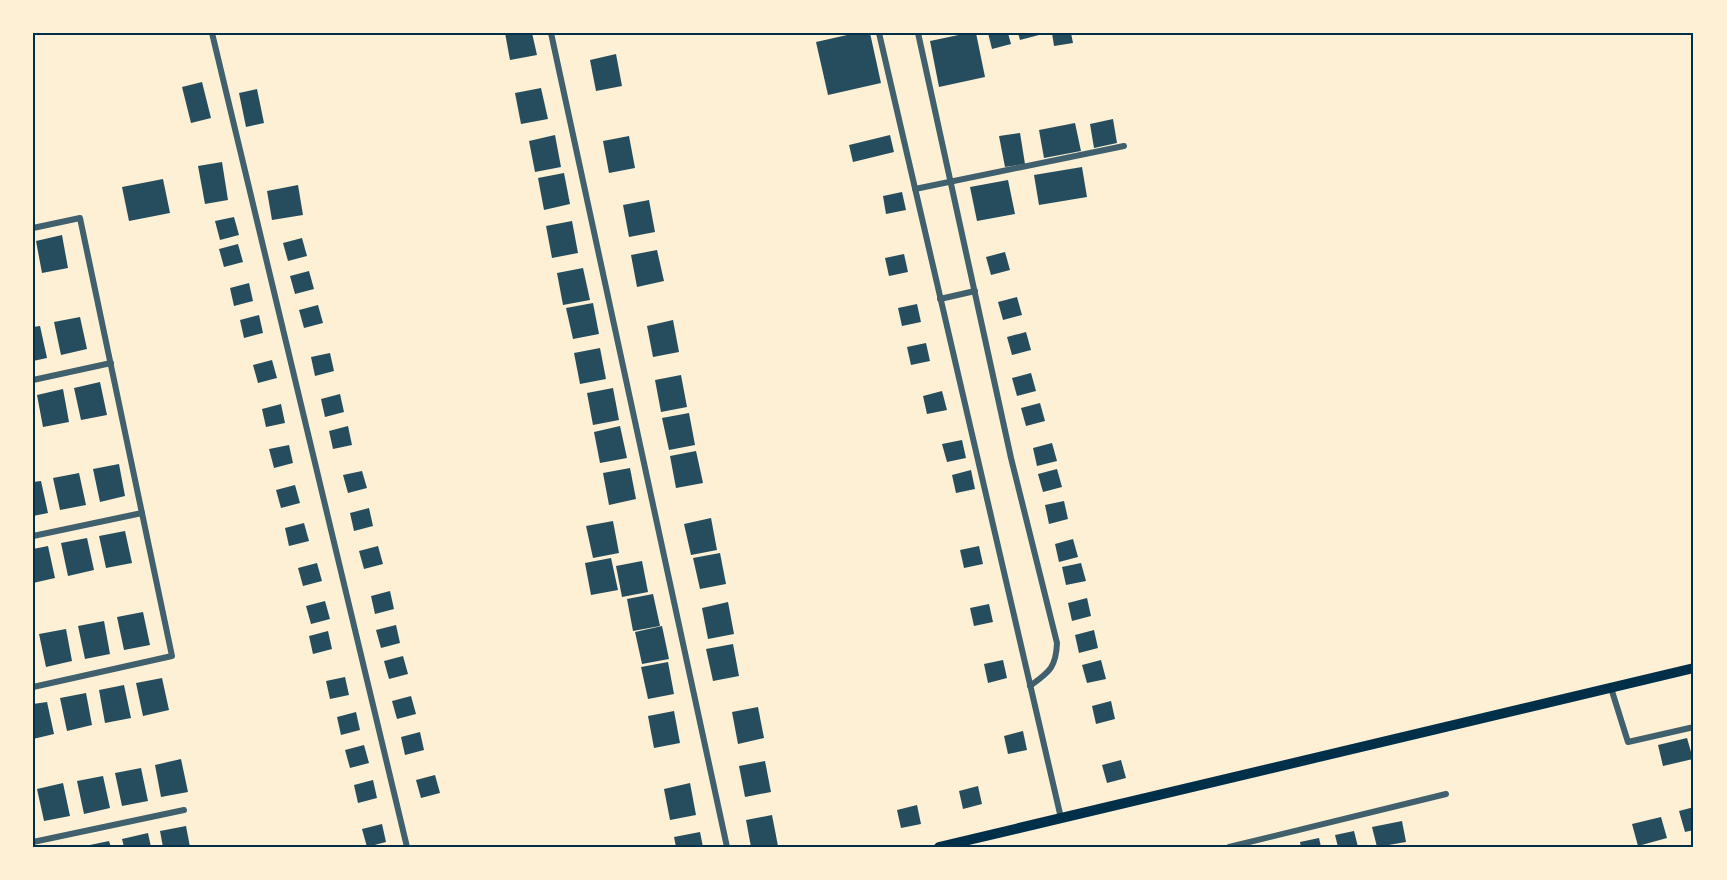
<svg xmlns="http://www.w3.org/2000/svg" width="1727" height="880" font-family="'Work Sans',sans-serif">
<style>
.building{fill:#264d5e}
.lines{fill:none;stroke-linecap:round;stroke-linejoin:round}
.minor{stroke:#3f606c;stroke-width:6}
.secondary{stroke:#003049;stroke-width:10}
.neatline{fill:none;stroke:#003049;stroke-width:2}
</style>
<rect width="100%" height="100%" fill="#fdf0d5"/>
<!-- building -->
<g class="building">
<path d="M505,33H532L537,55L510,60Z"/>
<path d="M856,33H870L881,83L828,95L816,42Z"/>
<path d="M968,33H976L985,77L939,87L930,41Z"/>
<path d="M988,33H1008L1011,44L992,49Z"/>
<path d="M1018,33H1039V35L1020,40Z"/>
<path d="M1052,33H1071L1073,43L1054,46Z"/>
<path d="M616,54L622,86L596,91L590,60Z"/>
<path d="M202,82L211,118L191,123L182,87Z"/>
<path d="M541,88L548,119L521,124L515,93Z"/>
<path d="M257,89L264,123L246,127L239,93Z"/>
<path d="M1113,119L1117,143L1094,148L1090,124Z"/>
<path d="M1075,123L1081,151L1044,158L1039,130Z"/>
<path d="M1020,133L1025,164L1005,167L999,136Z"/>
<path d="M555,135L561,167L535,172L529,141Z"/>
<path d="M890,135L894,152L853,162L849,145Z"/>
<path d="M629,136L635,168L609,173L603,141Z"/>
<path d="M222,162L228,200L205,204L198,166Z"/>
<path d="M1082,167L1087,197L1039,205L1034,175Z"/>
<path d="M564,173L570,204L544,210L538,178Z"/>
<path d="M163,179L170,213L129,221L122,187Z"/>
<path d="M1008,180L1015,214L977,221L970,187Z"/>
<path d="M298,185L303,215L272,220L267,191Z"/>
<path d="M902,192L906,210L886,214L883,196Z"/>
<path d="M649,200L655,232L629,237L623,205Z"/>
<path d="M234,217L239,235L220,240L215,221Z"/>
<path d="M572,221L578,253L552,258L546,226Z"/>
<path d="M62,235L68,268L42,273L36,241Z"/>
<path d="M302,238L307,256L288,261L283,243Z"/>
<path d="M238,244L243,262L224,267L219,249Z"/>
<path d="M657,250L664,281L637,287L631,255Z"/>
<path d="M1005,252L1010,270L991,275L986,257Z"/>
<path d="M904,254L908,272L889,276L885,258Z"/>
<path d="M583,268L590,300L563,305L557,273Z"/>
<path d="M309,271L314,289L295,294L290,276Z"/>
<path d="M249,283L253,301L234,306L230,288Z"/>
<path d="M1017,297L1022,315L1003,320L998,302Z"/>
<path d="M593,303L599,334L573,339L566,308Z"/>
<path d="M917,304L921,322L902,326L898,308Z"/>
<path d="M318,305L323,323L304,328L299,310Z"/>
<path d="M259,315L263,333L244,338L240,320Z"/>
<path d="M80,317L87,349L61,355L54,322Z"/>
<path d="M673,320L679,352L653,357L647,326Z"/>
<path d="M40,326L47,358L33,361V327Z"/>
<path d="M1026,332L1031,350L1012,355L1007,337Z"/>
<path d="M926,343L930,361L911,365L907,347Z"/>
<path d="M600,348L606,379L580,384L574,353Z"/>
<path d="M330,353L334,371L315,376L311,357Z"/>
<path d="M272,360L277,378L258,383L253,365Z"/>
<path d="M1031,373L1036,391L1017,396L1012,378Z"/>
<path d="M681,375L687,407L661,412L655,380Z"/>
<path d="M100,382L107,415L81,420L74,388Z"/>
<path d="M613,388L619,420L593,425L587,393Z"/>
<path d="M63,389L69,422L43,427L37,395Z"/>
<path d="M942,391L947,410L927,414L923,396Z"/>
<path d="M340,394L344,412L325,417L321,399Z"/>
<path d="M1040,403L1045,421L1026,426L1021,408Z"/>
<path d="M281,404L285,423L266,427L262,409Z"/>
<path d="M689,413L695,445L669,450L662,418Z"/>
<path d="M348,426L352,445L333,449L329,431Z"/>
<path d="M620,426L627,458L600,463L594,432Z"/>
<path d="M962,440L966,458L947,462L942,444Z"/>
<path d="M1052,443L1057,461L1037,466L1033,448Z"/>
<path d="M289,445L293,463L274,468L269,449Z"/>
<path d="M696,451L703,483L676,488L670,456Z"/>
<path d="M119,464L125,496L100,502L93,469Z"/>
<path d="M630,468L636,499L609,505L603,473Z"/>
<path d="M1057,469L1062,487L1043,492L1038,474Z"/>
<path d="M971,470L975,489L956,493L952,475Z"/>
<path d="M362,471L367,488L348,493L343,475Z"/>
<path d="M79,473L86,505L60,510L53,478Z"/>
<path d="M41,481L48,513L33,516V482Z"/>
<path d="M295,485L300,503L281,508L276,490Z"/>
<path d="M1064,501L1068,519L1049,524L1045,505Z"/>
<path d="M369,508L373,526L354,531L350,513Z"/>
<path d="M711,518L717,550L691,555L684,524Z"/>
<path d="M613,521L619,553L593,558L586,526Z"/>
<path d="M304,523L309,541L289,546L285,528Z"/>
<path d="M125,531L132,563L106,568L99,536Z"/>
<path d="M87,538L94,570L68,576L61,543Z"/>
<path d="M1073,539L1078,557L1059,562L1055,544Z"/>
<path d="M48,546L55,578L33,583V549Z"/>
<path d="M378,546L383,564L364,569L359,551Z"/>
<path d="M979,546L983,564L964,568L960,550Z"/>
<path d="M720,553L726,584L700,589L693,558Z"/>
<path d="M611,558L618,590L591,595L585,563Z"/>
<path d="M642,561L648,592L622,597L616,566Z"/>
<path d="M317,563L322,581L303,586L298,568Z"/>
<path d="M1081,563L1086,581L1066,585L1062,567Z"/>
<path d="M390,591L394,609L375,614L371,596Z"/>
<path d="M653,594L660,626L633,631L627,599Z"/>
<path d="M1087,598L1091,616L1072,621L1068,603Z"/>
<path d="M325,601L330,619L311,624L306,606Z"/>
<path d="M728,602L734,634L708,639L702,608Z"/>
<path d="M989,604L993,622L974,626L970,608Z"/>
<path d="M143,612L150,645L124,650L117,617Z"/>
<path d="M104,621L110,654L85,659L78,626Z"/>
<path d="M396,625L400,643L381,648L376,630Z"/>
<path d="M662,626L669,659L642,664L635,632Z"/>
<path d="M66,629L72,661L46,667L39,634Z"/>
<path d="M1094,630L1098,648L1079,653L1075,635Z"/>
<path d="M328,631L332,649L313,654L309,636Z"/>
<path d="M733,644L739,676L713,681L706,649Z"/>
<path d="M403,656L408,674L389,679L384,661Z"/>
<path d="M1003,660L1007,678L988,683L984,664Z"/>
<path d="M1101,660L1106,679L1087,683L1082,665Z"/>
<path d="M668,662L674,694L648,699L641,667Z"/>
<path d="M345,677L349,695L330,699L326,681Z"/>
<path d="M162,678L169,710L143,716L136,683Z"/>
<path d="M124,685L131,718L105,723L99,690Z"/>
<path d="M86,693L92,725L67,731L60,698Z"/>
<path d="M411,696L416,714L397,719L392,701Z"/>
<path d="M1111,701L1115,719L1096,724L1092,706Z"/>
<path d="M47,702L54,734L33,739V704Z"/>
<path d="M758,707L764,738L738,744L732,712Z"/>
<path d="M674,711L680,743L654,748L648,716Z"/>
<path d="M356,712L360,730L341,735L337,717Z"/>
<path d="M1023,731L1027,750L1008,754L1004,736Z"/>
<path d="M420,732L424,750L405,755L401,737Z"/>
<path d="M1687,738L1693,759L1663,766L1658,745Z"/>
<path d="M364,745L369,763L350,768L345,750Z"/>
<path d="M181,759L188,792L161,797L155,765Z"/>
<path d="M1121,760L1126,778L1107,783L1102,765Z"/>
<path d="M765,761L771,792L745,797L739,766Z"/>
<path d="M141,768L148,801L122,806L115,773Z"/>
<path d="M435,775L440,793L421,798L416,780Z"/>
<path d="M103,776L110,808L84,814L77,781Z"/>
<path d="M373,780L377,798L358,803L354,785Z"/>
<path d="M63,783L70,816L44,821L37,789Z"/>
<path d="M690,783L696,815L670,820L664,789Z"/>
<path d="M978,786L982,804L963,809L959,791Z"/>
<path d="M917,805L921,824L901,828L897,810Z"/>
<path d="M1694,807V830L1685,832L1679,811Z"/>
<path d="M772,815L778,846L751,847L746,820Z"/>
<path d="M1661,817L1667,838L1638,846L1632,824Z"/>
<path d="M1402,821L1406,842L1377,847L1372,827Z"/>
<path d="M382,824L386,842L367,847L362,829Z"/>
<path d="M186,826L190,847H163L160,831Z"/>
<path d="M1354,831L1358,847H1338L1335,835Z"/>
<path d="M700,832L703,847H676L674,837Z"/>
<path d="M148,833L151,847H124L122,839Z"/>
<path d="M1319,838L1321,847H1301L1300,842Z"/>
<path d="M109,841L111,847H85V846Z"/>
</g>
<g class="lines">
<!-- minor -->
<g class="minor">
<path d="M212,33L407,847"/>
<path d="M551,33L727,847"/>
<path d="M879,33L1061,818"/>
<path d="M918,33L1011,458L1057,643C1056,668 1049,672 1030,686"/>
<path d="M915,189L1124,146"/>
<path d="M33,228L80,218L172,656L33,687"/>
<path d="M940,299L975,291"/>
<path d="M33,380L111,363"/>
<path d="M33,536L142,513"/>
<path d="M1611,688L1628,742L1694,727"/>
<path d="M33,842L184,810"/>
<path d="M1229,847L1446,794"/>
</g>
<!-- secondary -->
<path class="secondary" d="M939,847L1694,668"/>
</g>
<!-- border -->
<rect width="1727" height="880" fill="none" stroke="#fdf0d5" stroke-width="69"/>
<rect x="34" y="34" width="1658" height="812" class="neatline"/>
</svg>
